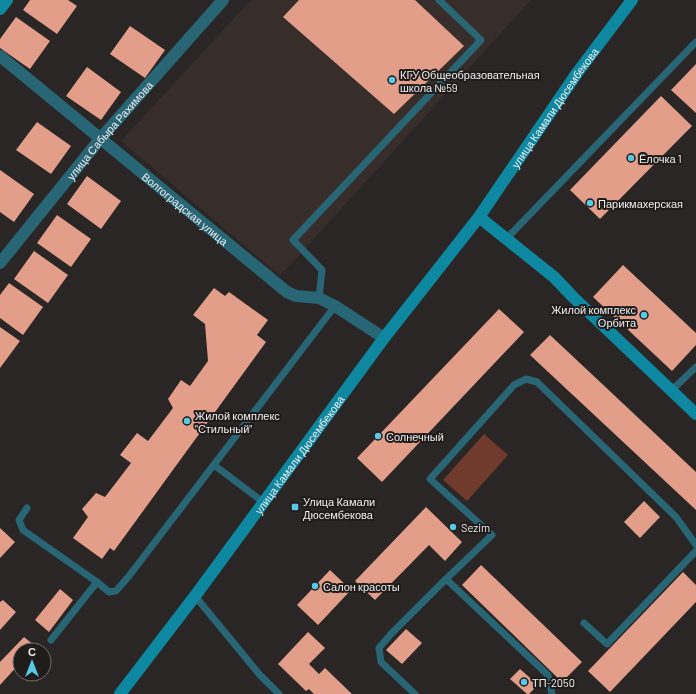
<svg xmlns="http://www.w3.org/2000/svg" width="696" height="694" font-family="Barlow,sans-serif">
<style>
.built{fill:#372d2b}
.green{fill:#703b2c}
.building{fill:#e39e8a}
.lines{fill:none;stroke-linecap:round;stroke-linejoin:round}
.lane{stroke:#286575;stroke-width:7}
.street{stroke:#286575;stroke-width:12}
.secondary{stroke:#0e88a1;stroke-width:12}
.poi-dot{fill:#59c8e5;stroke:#1f1c1b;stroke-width:1.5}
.labels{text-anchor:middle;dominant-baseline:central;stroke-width:4;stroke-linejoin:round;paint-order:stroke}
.poi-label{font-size:11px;fill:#f0eeee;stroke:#1f1c1b;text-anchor:start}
.street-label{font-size:11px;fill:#f0eeee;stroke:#1f1c1b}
</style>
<rect width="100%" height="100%" fill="#292625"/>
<!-- built -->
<path class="built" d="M251,0H531L280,276L121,141Z"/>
<!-- green -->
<path class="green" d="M484,434L508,455L467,501L443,480Z"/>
<!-- building -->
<g class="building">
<path d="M30,0H68L77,6L57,34L23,10Z"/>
<path d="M299,0H415L464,46L394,114L283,17Z"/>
<path d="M16,17L50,41L30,69L0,48V39Z"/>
<path d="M130,26L165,50L145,78L110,54Z"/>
<path d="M696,64V113L671,90Z"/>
<path d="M87,67L121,92L101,120L66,96Z"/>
<path d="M661,96L692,126L600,219L570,190Z"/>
<path d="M37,122L71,146L51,174L16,150Z"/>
<path d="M0,170L34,194L14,222L0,212Z"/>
<path d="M87,176L121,201L101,229L67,204Z"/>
<path d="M57,215L91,239L71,267L37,243Z"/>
<path d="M34,251L68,275L48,303L14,279Z"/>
<path d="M623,265L696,333V345L672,371L593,297Z"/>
<path d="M9,283L43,307L23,335L0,318V295Z"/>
<path d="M214,288L225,296L229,292L268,320L257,335L266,342L114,551L110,548L102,559L73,538L88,517L82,509L96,493L105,497L131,463L120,455L137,433L148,441L173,408L168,399L181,380L190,386L208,361L205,324L193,315Z"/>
<path d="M499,309L524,332L382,482L357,458Z"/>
<path d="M0,327L20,341L0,368Z"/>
<path d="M550,335L696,472V510L530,355Z"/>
<path d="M644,501L660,517L640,538L624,522Z"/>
<path d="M426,507L462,542L445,561L429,545L375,600L355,581Z"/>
<path d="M0,528L15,542L0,558Z"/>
<path d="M481,565L582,662L562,682L462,585Z"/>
<path d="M330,570L351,590L318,625L297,605Z"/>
<path d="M683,572L696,585V602L610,692L588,671Z"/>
<path d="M60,589L73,600L49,632L35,620Z"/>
<path d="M3,600L16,612L0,630V602Z"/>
<path d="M406,629L422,643L402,664L386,650Z"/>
<path d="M308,632L325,648L309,664L319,674L325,668L352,694H314L309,689L306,691L278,664Z"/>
<path d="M24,637L35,646L32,650H20V663L0,685V662Z"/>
<path d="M520,669L538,685L529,694H527L510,679Z"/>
</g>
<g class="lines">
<!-- lane -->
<g class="lane">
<path d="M507,238L696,42"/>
<path d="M319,298L322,270L293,240L481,40L439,0"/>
<path d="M672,390L696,367"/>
<path d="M214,465L263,502"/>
<path d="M27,508L19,520L23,530L97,582"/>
<path d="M446,579L492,535L430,479L514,385L526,379L537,382L676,517L696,545"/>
<path d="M195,596L259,674L279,694"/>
<path d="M584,623L607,644L696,551"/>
<path d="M51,640L97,582L109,592L116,591L129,576L335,306"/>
<path d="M415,694L381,662L379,648L391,634L446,579L548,675L552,694"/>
</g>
<!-- street -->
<g class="street">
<path id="s1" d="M0,56L287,292L296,296L319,298L335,306L384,338"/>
<path id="s2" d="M0,263L100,139L223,0"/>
</g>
<!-- secondary -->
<g class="secondary">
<path d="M0,9L7,0"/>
<path d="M479,217L554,277L573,297L696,414"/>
<path id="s3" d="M120,694L195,596L384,338L479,217L577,73L632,0"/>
</g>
</g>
<!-- markers -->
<g class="poi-dot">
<circle cx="392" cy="80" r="4"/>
<circle cx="631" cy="158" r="4"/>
<circle cx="590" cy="203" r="4"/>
<circle cx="644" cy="315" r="4"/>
<circle cx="187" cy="421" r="4"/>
<circle cx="378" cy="436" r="4"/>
<rect x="291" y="503" width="8" height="8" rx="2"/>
<circle cx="453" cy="527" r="4"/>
<circle cx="315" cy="586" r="4"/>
<circle cx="524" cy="682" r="4"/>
</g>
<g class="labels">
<!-- poi labels -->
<g class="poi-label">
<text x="400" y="74">КГУ Общеобразовательная<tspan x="400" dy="13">школа №59</tspan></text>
<text x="639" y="158">Ёлочка 1</text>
<text x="598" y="203">Парикмахерская</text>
<text x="636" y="309" text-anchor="end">Жилой комплекс<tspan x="636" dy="13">Орбита</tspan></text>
<text x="195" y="415">Жилой комплекс<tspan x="195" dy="13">"Стильный"</tspan></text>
<text x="386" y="436">Солнечный</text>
<text x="303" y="501">Улица Камали<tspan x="303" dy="13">Дюсембекова</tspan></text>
<text x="461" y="527">Sezim</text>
<text x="323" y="586">Салон красоты</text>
<text x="532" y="682">ТП-2050</text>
</g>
<!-- street labels -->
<g class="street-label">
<text stroke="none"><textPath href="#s3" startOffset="730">улица Камали Дюсембекова</textPath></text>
<text stroke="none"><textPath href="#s2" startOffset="172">улица Сабыра Рахимова</textPath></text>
<text stroke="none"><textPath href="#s1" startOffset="240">Волгоградская улица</textPath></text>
<text stroke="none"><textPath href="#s3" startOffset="299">улица Камали Дюсембекова</textPath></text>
</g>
</g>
<!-- north arrow -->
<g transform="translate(32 662)"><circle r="19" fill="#1f1c1b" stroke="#73706f"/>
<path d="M0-3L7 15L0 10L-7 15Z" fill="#59c8e5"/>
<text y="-6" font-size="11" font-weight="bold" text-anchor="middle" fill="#f0eeee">С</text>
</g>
</svg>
